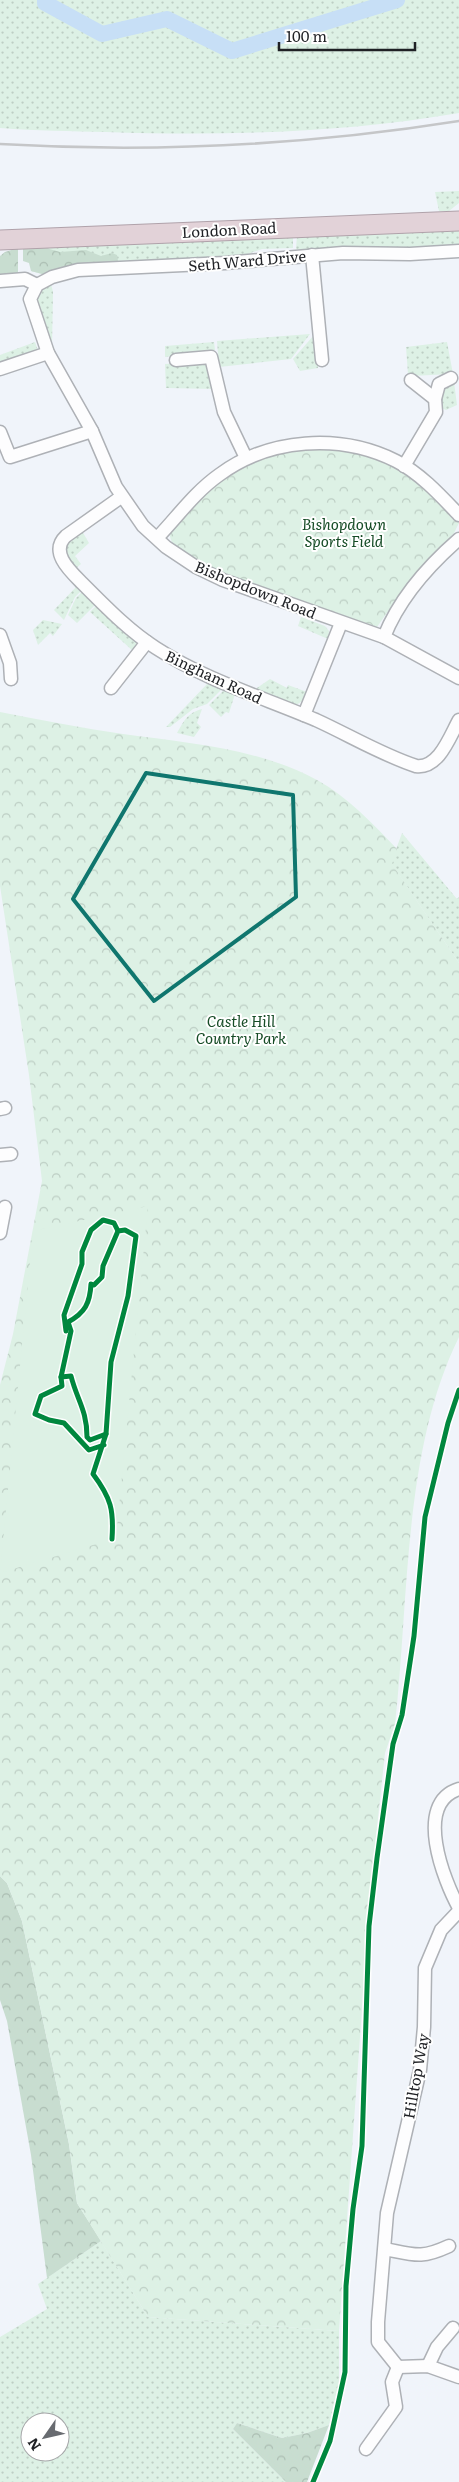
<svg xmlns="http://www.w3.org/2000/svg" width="459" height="2482" font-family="Literata,serif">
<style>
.grass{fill:url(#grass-dots);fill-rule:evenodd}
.forest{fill:url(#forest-crowns)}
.park{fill:url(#park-crowns)}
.pitch{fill:#ddf1e5}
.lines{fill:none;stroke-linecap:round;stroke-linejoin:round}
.river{stroke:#c7dff6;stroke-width:16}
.minor-casing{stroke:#aeb1b6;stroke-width:15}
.highway-casing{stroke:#b0a2aa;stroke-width:21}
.minor{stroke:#fdfdfe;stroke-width:12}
.highway{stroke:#e2d2d8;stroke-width:19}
.rail{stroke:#c5c6c8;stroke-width:2.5}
.cycleway-casing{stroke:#fff;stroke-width:8}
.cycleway{stroke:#00873e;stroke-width:5}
.marked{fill:none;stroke:#0f766e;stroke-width:4;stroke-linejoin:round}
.labels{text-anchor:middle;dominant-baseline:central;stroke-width:4;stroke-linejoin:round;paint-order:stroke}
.street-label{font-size:15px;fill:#1f2125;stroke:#fff}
.park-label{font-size:15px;font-style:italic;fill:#164c26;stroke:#fff}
</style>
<defs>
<pattern id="grass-dots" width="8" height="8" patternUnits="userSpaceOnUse" patternTransform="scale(1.25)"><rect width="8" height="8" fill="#ddf1e5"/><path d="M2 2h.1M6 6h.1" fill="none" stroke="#bdcec4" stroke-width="1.8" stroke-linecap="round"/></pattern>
<pattern id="forest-crowns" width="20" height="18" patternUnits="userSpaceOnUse" patternTransform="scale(1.25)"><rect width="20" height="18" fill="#c8ddd0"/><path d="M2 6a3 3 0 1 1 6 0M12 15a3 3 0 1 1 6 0" fill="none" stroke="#abbdb2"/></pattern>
<pattern id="park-crowns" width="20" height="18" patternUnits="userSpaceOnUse" patternTransform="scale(1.25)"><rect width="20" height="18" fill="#ddf1e5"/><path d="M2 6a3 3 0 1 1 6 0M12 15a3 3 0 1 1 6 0" fill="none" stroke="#bdcec4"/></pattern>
</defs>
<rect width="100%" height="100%" fill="#f0f4fa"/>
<!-- grass -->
<g class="grass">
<path d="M0,0H459V113C343,133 224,136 106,132C71,131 36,131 0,128Z"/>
<path d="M459,191V203L449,211H439L435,192Z"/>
<path d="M459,227V244L439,246L434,250L303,251L296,249L297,235Z"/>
<path d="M293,235V248L262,249L236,258L116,261L107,265L42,274L31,271V261L23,247Z"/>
<path d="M51,284L53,292L52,347L37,300L38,293Z"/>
<path d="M310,334L291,359L219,367L217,341Z"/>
<path d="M314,335H316L318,368L300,371L293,359Z"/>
<path d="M35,342L38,351L0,366V355Z"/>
<path d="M214,342L215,350L165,357V346Z"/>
<path d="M447,342L453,374L410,376L408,374L406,347Z"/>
<path d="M196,362L208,366L214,389L166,388L165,364Z"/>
<path d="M454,382L457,405L446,410L441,408L444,387Z"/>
<path d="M82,531L89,543L75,556L81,564L76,568C61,549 63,545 82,531Z"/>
<path d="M77,586L81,591L75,597L64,620L54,610Z"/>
<path d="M82,592L95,605L77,623L68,615L76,598Z"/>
<path d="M96,606L136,641L137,645L133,651L90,612Z"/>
<path d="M301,617L325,626L329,631L328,639L298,626Z"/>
<path d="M43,620L62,624L53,636L50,633L38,645L33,630Z"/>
<path d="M270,679L287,688L288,685L307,692C304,699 302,703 295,705L254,690Z"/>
<path d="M208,683L222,689L207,704L193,709L170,727H166Z"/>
<path d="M224,690L235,694L229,713L226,712L221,717L209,705Z"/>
<path d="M202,709L197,723L201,727L194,737L177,733C184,721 187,713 202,709Z"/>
<path d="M402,833L457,899L459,897V963L391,863Z"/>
<path d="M101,2241L148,2317L339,2331V2382L329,2425L307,2433L282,2438L237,2423L233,2429L286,2482H0V2337L47,2309L38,2284ZM30,2422H60V2452H30Z"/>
</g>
<!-- forest -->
<g class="forest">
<path d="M39,246L60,252L86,250L101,256L112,253L117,255L118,261L42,274L31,271L29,263L23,261V247Z"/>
<path d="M18,248V274L0,278V256L5,252Z"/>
<path d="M0,1876L7,1883L22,1921L69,2144L77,2203L101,2241L47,2278L31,2155L7,2021L0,2000Z"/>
<path d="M237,2423L282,2438L307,2433L329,2425L307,2482H286L233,2429Z"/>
</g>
<!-- park -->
<g class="park">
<path d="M331,448L382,459L409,474L459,523L454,533L412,577L377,627C340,614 190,571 172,542C170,539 170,535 169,532L206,491L237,468L285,450Z"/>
<path d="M0,712C41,720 82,728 123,734C188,743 258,748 317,780C348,797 373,824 397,849L392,864L459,963V1337C403,1450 409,1600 395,1724L385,1753L371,1883L339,2331L148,2317L77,2203L69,2144L22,1921L7,1883L0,1876V1385L13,1334L42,1181L29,1075L0,886Z"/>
</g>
<!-- pitch -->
<path class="pitch" d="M148,1206L116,1538L0,1573L33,1231Z"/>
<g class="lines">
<!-- river -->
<path class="river" d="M45,0V3L102,34L167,19L232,51L397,0"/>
<defs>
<g id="minor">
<path d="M459,251L410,254L343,253L225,263L78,270L52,277L37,285L30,299L48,353L92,431L116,487L143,526L166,547L196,567L223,580L384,637L459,678"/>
<path d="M312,255L322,360"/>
<path d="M0,281L25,279L37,285"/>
<path d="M176,360L211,357L224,412L246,458"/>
<path d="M0,369L48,353"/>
<path d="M435,399L439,384L451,378"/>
<path d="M0,432L10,457L92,431"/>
<path d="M404,466L436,412L435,399L411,380"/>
<path d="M121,497L66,536C49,552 70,571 82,583C105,606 129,631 156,648C205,680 262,697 316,720C349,735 382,755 416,766C439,769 450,736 459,720"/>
<path d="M158,537C178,516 195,492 219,475C269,438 340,433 396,461C420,473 441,496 459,515"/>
<path d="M0,635L10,663L11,679"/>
<path d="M384,637C399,599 428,566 459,539"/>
<path d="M111,688L147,642"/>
<path d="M304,715L341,623"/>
<path d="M0,1109L5,1108"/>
<path d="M0,1155L11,1154"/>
<path d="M0,1233L5,1207"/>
<path d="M459,1789C413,1803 444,1881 459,1908"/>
<path d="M459,1911L441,1930L425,1968L424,2027L420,2070L387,2213L378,2322V2342L398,2367L428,2366L459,2377"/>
<path d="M385,2249C415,2255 421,2259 449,2246"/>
<path d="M428,2366L437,2347L453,2328"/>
<path d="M366,2449L396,2407L392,2382L398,2367"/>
</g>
<path id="highway" d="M0,240L459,221"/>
</defs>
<!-- minor casing -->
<use href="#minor" class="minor-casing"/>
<!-- highway casing -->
<use href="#highway" class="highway-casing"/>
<!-- minor -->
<use href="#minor" class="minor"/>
<!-- highway -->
<use href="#highway" class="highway"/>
<!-- rail -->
<path class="rail" d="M0,144C153,153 308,145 459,121"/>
<defs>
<g id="cycleway">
<path d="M66,1331L64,1315L82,1264V1252L91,1230L103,1220L114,1223L118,1231"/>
<path d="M61,1377L71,1331L68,1322C85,1313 90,1303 91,1284L94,1285L102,1277L103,1266L118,1231L125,1230L136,1236L128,1296L111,1362L106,1434"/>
<path d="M104,1445L89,1450L64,1423L49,1420L35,1414L41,1396L62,1386L61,1377L71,1376C77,1400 87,1410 87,1437L90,1440L106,1434L93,1474C111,1498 114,1510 112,1539"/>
<path d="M313,2482L330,2441L345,2372L346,2286L353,2209L362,2146L369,1926L377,1858L393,1744L402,1715L414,1636L425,1517L448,1423L459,1390"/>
</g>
</defs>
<!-- cycleway casing -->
<use href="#cycleway" class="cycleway-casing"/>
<!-- cycleway -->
<use href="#cycleway" class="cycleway"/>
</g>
<!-- marked area -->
<path class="marked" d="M146,773L293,795L296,897L154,1001L73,899Z"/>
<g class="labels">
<!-- street labels -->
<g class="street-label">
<text transform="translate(229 229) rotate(-3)">London Road</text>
<text transform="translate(247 260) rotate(-5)">Seth Ward Drive</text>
<text transform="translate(256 589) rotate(22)">Bishopdown Road</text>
<text transform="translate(214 676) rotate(25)">Bingham Road</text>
<text transform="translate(415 2076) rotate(-80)">Hilltop Way</text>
</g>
<!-- park labels -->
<g class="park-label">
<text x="344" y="523">Bishopdown<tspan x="344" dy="17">Sports Field</tspan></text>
<text x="241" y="1020">Castle Hill<tspan x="241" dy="17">Country Park</tspan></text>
</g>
</g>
<!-- north arrow -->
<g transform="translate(45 2437) rotate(236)"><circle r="24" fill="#ffffff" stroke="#a5a6a8"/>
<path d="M0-4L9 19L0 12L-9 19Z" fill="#686b70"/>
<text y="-8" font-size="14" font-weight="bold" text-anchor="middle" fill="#1f2125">N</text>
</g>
<!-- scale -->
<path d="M279 42v8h136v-8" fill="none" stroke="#1f2125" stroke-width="2.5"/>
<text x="286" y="42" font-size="15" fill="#1f2125" stroke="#ffffff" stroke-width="4" paint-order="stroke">100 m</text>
</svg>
